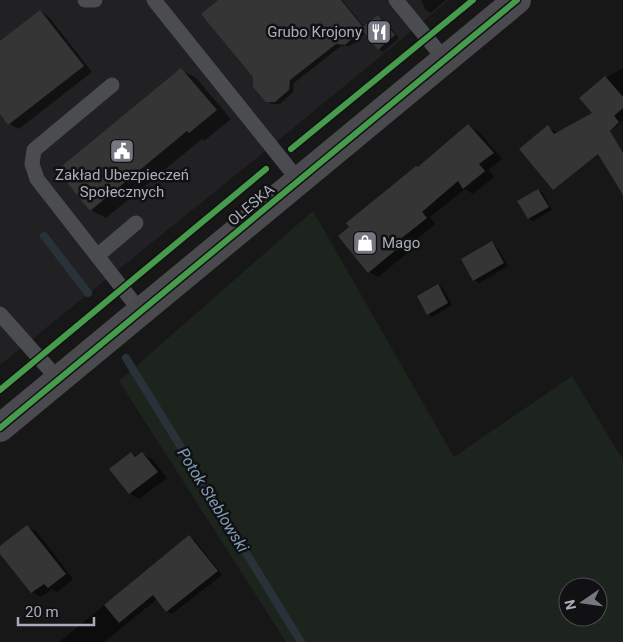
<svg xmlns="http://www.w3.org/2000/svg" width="623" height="642" font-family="Roboto,sans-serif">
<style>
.built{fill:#212123}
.green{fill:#1d241e;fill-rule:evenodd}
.shadow{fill:#0007}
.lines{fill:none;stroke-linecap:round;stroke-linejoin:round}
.stream{stroke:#2a3239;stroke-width:8}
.building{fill:#353536}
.lane{stroke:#4b4c50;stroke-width:15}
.secondary{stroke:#4a4a4e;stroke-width:28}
.cycleway-casing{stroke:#111113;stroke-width:9}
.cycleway{stroke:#469c4c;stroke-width:6}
.labels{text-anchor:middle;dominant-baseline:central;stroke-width:5;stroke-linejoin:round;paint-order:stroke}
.poi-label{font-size:15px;fill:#a8adb8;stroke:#111113;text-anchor:end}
.street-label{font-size:15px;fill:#a8adb8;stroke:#111113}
.water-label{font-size:16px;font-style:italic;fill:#7f9bb3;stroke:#111113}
</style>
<rect width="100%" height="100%" fill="#171717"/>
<!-- built -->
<path class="built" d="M0,0H449L258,157L0,365Z"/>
<!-- green -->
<path class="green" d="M313,211L454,457L572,376L623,460V642H286L119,381ZM568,587H598V617H568Z"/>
<!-- shadow -->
<g class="shadow">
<path d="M220,0H342L365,28L379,16L383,19L399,38L383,52L379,49L366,33L350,46H341L294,83L293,92L280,104H272L267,101L254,76Z"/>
<path d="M421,0H446L431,13L426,10Z"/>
<path d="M40,11L49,17L92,72L19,129L9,124L0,112V43Z"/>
<path d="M623,68V120L553,183L548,127L557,133L594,114L599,82Z"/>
<path d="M181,70L196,78L231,119L204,141L202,139L106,218L91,210Z"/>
<path d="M468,126L478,131L502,159L488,170L494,177L473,194L465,189L430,217L435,224L407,247L410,251L378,277L369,272L418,168Z"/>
<path d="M538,191L543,193L552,210L533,221L528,218Z"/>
<path d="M492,243L496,246L508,266L479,283L474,280Z"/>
<path d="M438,286L443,288L452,305L432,317L428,314Z"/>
<path d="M131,453L138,457L142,454L152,459L167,478L139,499L130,494Z"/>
<path d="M27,527L36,531L73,579L57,592L52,589L41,597L32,592L0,551V548Z"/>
<path d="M189,537L195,540L222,575L172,614L167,611L157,599L104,642H59Z"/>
</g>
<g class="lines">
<!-- stream -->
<g class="stream">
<path d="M44,236L88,293"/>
<path d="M126,358L301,642"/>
</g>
</g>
<!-- building -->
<g class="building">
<path d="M218,0H341L363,27L378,15L395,35L378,50L362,30L345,45L336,44L290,80L289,90L275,102H266L253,87V77L201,14Z"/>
<path d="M40,10L84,66L8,125L0,114V41Z"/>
<path d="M181,68L217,110L189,133L187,131L90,211L57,170Z"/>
<path d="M605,76L623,97V108L614,116L619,122L610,131L623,153V195L598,154L553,190L519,149L548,125L554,134L592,113L579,98Z"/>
<path d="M468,124L494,153L479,164L485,171L463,189L458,181L422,212L427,218L398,241L402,245L368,273L338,236L349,227L346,223L416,166L418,167Z"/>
<path d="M538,189L549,207L528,219L517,201Z"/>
<path d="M492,241L504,263L473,281L461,259Z"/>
<path d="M438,284L448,303L427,315L417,296Z"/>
<path d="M131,452L135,457L142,452L158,472L129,494L109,469Z"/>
<path d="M27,525L66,574L48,588L44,584L31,593L0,554V546Z"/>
<path d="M189,535L218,571L166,612L153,595L119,623L104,605Z"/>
</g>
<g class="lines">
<!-- lane -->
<g class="lane">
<path d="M85,0H95"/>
<path d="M154,0L299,181"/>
<path d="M396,0L445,60"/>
<path d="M112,85L34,150L32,164L37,179L141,312"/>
<path d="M97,256L136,223"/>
<path d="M0,314L58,379"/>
</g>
<!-- secondary -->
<path class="secondary" d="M0,428L517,0"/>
<defs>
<g id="cycleway">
<path d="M291,149L473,0"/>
<path d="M0,390L266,169"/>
<path d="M0,428L517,0"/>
</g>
</defs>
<!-- cycleway casing -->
<use href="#cycleway" class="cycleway-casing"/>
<!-- cycleway -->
<use href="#cycleway" class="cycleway"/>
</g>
<!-- icons -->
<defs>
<symbol id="restaurant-square" viewBox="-11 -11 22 22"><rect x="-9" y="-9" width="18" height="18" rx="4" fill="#757880" stroke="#111113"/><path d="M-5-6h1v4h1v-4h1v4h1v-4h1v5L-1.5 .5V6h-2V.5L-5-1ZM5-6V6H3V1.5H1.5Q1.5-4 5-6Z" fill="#fff"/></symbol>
<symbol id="civic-square" viewBox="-11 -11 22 22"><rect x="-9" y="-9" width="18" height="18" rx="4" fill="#757880" stroke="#111113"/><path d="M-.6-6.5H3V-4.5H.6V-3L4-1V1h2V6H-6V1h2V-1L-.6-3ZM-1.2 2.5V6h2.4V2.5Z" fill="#fff"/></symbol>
<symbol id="shop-square" viewBox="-11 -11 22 22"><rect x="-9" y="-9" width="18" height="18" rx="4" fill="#757880" stroke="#111113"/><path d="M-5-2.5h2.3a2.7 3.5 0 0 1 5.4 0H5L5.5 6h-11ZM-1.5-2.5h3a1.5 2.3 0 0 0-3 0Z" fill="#fff"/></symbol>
</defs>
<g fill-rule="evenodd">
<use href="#restaurant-square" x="365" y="18" width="28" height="28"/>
<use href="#civic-square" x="108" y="137" width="28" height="28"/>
<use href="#shop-square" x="351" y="229" width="28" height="28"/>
</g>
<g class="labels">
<!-- poi labels -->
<g class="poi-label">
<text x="362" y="32">Grubo Krojony</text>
<text x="122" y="175" text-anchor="middle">Zakład Ubezpieczeń<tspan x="122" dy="17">Społecznych</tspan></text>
<text x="382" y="243" text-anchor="start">Mago</text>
</g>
<!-- street labels -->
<g class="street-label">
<text transform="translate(251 205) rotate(-40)">OLESKA</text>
</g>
<!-- water labels -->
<g class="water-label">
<text transform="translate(213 500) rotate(58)">Potok Steblowski</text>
</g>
</g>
<!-- north arrow -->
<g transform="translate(583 602) rotate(257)"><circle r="24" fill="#111113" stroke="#4d4f55"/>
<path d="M0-4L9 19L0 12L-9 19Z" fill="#757880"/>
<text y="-8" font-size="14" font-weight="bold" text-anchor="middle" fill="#a8adb8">N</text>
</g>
<!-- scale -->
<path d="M18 617v8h76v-8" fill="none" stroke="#a8adb8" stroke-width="2.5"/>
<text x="25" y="617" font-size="15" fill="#a8adb8" stroke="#111113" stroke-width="4" paint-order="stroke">20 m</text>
</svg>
